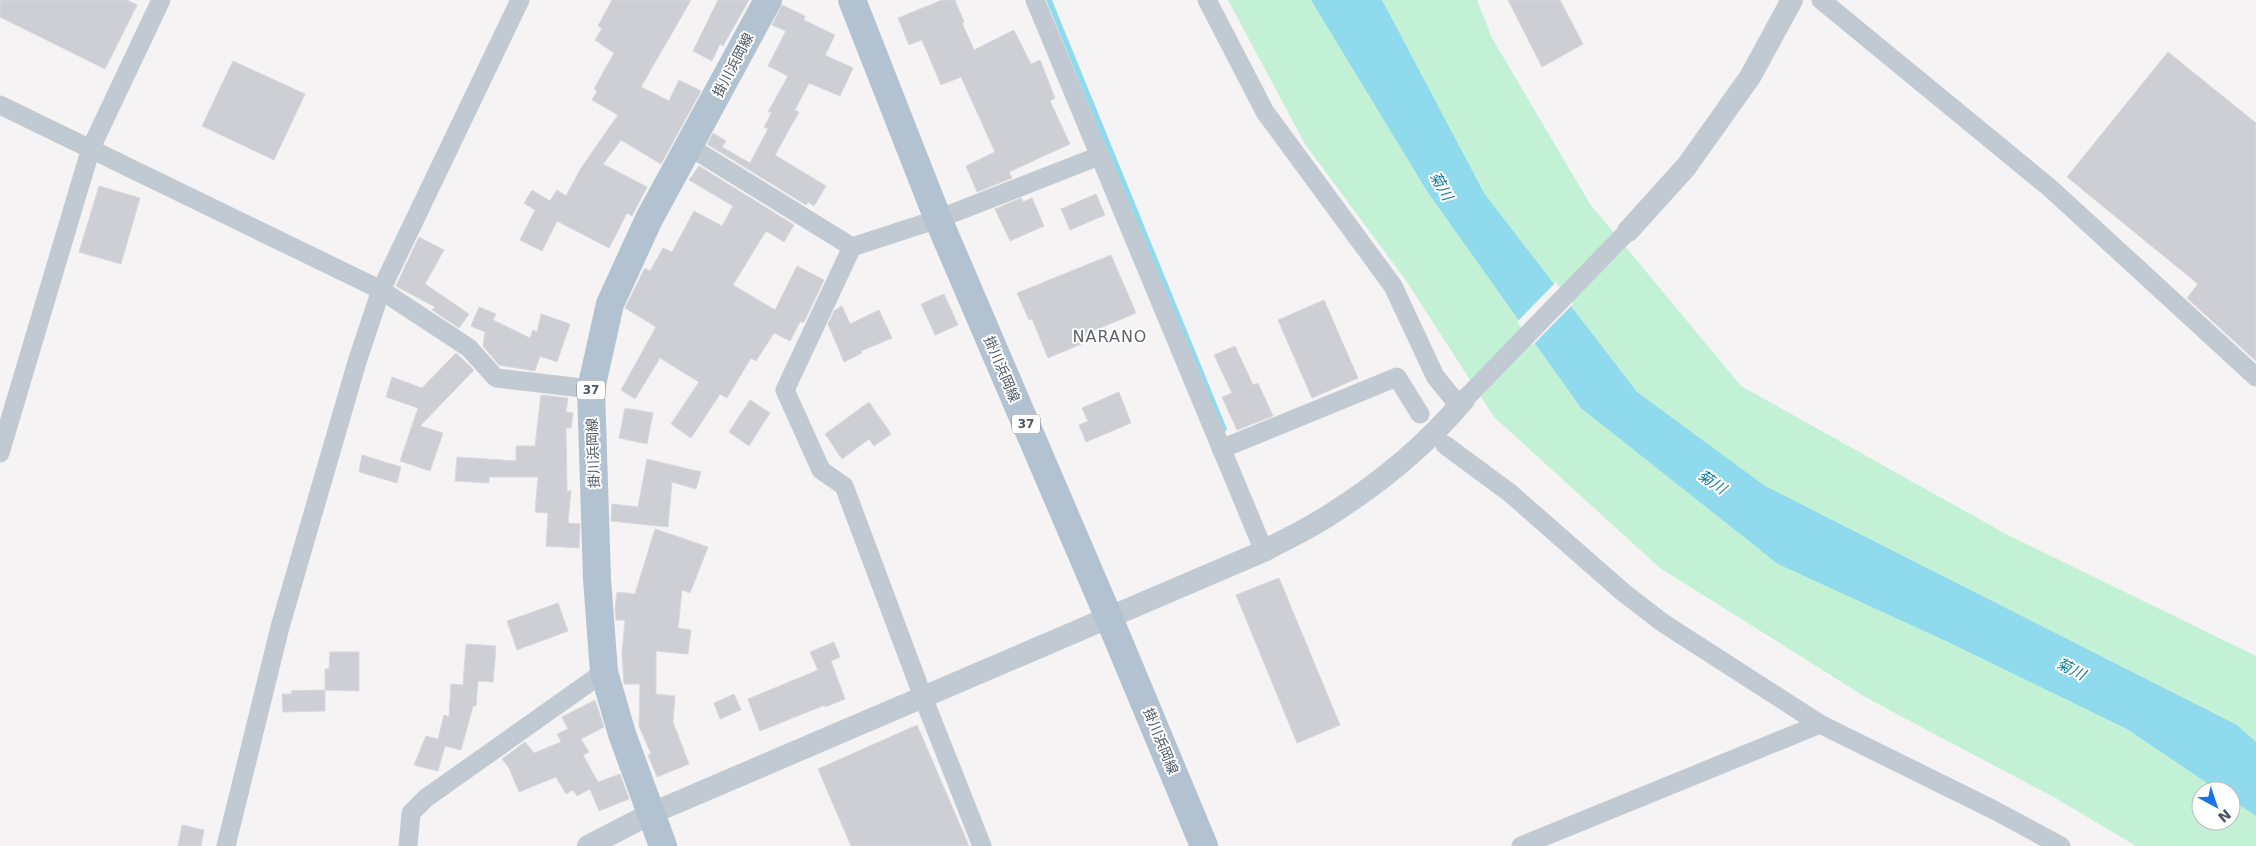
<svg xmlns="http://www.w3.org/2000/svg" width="2256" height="846" font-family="'DejaVu Sans','Noto Sans JP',sans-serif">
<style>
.green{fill:#c3f1d5;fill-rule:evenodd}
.water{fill:#90daee}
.pier{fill:#f5f3f3}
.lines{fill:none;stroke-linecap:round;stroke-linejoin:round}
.stream{stroke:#90daee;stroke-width:5.5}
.building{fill:#cdcfd5;stroke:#d7d9de}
.minor{stroke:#c1cad2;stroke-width:19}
.tertiary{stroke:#c1cad2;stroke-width:22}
.primary{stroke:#b3c2d1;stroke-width:28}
.labels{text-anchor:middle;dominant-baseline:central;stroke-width:4;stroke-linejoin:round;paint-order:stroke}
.shield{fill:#fff;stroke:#808990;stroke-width:1}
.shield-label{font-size:12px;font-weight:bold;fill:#4a5661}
.street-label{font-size:14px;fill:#4a5661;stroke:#fff}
.water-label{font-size:15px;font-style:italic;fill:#0c7c9b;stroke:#fff}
.quarter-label{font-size:16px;letter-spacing:1px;fill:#5f6368;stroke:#fff}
</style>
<rect width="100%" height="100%" fill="#f5f3f3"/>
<!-- green -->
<path class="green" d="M1228,0H1477L1492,38L1590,204L1741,386L2008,535L2256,656V846H2136L2057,799L1867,698L1660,568L1494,417L1407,282L1305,144ZM2201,791H2231V821H2201Z"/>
<!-- water -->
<path class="water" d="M1311,0H1382L1484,193L1637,392L1765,486L2237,725L2256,742V816L2231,799V791H2219L2127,729L1946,641L1778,564L1581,408L1427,191Z"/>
<!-- pier -->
<path class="pier" d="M1556,282L1573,304L1533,345L1517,322Z"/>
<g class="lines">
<!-- stream -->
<path class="stream" d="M1049,0L1224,429"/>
</g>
<!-- building -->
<g class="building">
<path d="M0,0H127L137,5L105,69L0,17Z"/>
<path d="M612,0H691L641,87L669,101L679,80L701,91L661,164L621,140L603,164L647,187L632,216L627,213L609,248L557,221L542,251L520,240L535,210L524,203L532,190L550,201L557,190L566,196L581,168L618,115L592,100L597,91L594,89L614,53L595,40L602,28L598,26Z"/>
<path d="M718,0H749L723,46L720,44L712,61L693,51Z"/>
<path d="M942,0H955L964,22L962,23L974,50L1014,30L1031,64L1040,60L1055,98L1050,101L1070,144L1009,172L1012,178L977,192L966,166L995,152L961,77L941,85L922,40L909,45L898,18Z"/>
<path d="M1508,0H1560L1583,44L1542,67Z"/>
<path d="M782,5L805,16L804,20L835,35L825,55L853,68L840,96L809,83L795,110L799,112L775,155L826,186L814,206L808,202L806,205L707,144L713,133L726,141L722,147L750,163L768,129L764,127L772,112H768L788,76L768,66L786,31L772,25Z"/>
<path d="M2168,52L2256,123V361L2187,298L2198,284L2067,177Z"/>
<path d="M233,61L305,94L274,160L202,126Z"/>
<path d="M699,166L794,225L784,242L766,231L733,285L775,310L797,266L824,280L804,322H800L790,341L774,333L756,361L751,358L727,398L720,394L691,438L671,424L699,382L660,358L635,399L621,390L656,327L625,308L645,268L650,271L663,248L672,252L694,211L722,226L733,206L689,180Z"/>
<path d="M99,186L140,198L121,264L79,252Z"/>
<path d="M1096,194L1105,215L1070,230L1061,209Z"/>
<path d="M1021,198L1023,202L1032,198L1044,226L1010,241L995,209Z"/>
<path d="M419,237L444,250L425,284L469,314L459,328L432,310L435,307L396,286Z"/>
<path d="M1111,255L1136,313L1088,333L1091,340L1048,358L1032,319L1029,320L1017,293Z"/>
<path d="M944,294L958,325L935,335L921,304Z"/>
<path d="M1324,300L1358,378L1312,398L1278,320Z"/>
<path d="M842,306L850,324L879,310L892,338L861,351L862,353L844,362L828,324L834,311Z"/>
<path d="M479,307L496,314L493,320L530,338L533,330L537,332L541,314L570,324L557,362L540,356L535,371L499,365L483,346L485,332L471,326Z"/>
<path d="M1235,346L1253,385L1258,383L1273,416L1237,430L1222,397L1232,393L1214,355Z"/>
<path d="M456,353L474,370L420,426L443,433L430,471L400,461L418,408L386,397L392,377L422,388Z"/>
<path d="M1119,392L1131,423L1086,442L1079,425L1088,421L1082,408Z"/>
<path d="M541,395L568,398L566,412L573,413L571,428H566L567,491H571L568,523L580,524L579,548L546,546L548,513L535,512L538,477H489V483L455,481L457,457L516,461V446H535Z"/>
<path d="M750,400L770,413L749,446L729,432Z"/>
<path d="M869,402L891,434L874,446L869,439L842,459L825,434Z"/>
<path d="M625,408L653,413L647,444L619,438Z"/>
<path d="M362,455L401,467L397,483L359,472Z"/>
<path d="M647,459L701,472L696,489L672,482L668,527L611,521L612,504L638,507Z"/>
<path d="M655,529L708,547L690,593L682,590L678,628L691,630L688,654L656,651V694L675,696L673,722L689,764L657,777L648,755L651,754L639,726L640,684H624L622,653L625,620H616L615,608L617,592L635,594Z"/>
<path d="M1279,578L1340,725L1297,743L1236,595Z"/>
<path d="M558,603L568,631L517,650L507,621Z"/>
<path d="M834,642L840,657L831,661L845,699L825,707V705L760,731L748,699L818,670L810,652Z"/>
<path d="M466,644L496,646L493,682L478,681L476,706H473L461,750L445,746L438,771L414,765L426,736L438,739L444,715L449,717L451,684L463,685Z"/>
<path d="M330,652H359V691L325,690V669H329Z"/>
<path d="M325,690V711L283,712L282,694H292L291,691Z"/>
<path d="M734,694L741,710L720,719L714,703Z"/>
<path d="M595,700L604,727L581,739L589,752L583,755L598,782L620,774L629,799L599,811L590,789L577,796L573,790L566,794L556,777L519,792L509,768L502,759L525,742L534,753L561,742L557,734L568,729L562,717Z"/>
<path d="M917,725L969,846H851L818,769Z"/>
<path d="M182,825L204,830L201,846H178Z"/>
</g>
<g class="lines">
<!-- minor -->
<g class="minor">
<path d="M1035,0L1264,551"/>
<path d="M1207,0L1265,112L1393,286L1435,376L1459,406"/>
<path d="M1821,0L2050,188L2256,377"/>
<path d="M0,105L381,290L469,348L496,378L591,389"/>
<path d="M690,147L852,247L938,219L1099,156"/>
<path d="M852,247L785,390L821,470L844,486L923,697L982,846"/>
<path d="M1464,400L1628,231"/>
<path d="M1445,445L1510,493L1624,593L1663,623L1820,724L1994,810L2061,846"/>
<path d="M1221,449L1397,377L1420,414"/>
<path d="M0,453L91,148L161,0"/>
<path d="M226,846L280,627L357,362L381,290L520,0"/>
<path d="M408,846L411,813L426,798L604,672"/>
<path d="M1521,846L1820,724"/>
</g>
<!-- tertiary -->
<g class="tertiary">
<path d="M1628,231L1686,167L1750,77L1792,0"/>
<path d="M588,846L650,814L1264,551C1286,539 1310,528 1331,514C1380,483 1427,444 1464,400"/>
</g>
<!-- primary -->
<g class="primary">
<path d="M852,0L938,219L1109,618L1204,846"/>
<path d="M663,846L622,734L604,672L597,579L591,389L610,304L649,219L768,0"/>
</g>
</g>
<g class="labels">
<!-- shield labels -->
<g class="shield">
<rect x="577" y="380.5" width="28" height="19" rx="4"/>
<rect x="1012" y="414.5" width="28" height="19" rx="4"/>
</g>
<g class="shield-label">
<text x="591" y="390">37</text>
<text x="1026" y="424">37</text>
</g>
<!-- street labels -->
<g class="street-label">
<text transform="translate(733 65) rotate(-62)">掛川浜岡線</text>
<text transform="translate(1002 369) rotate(67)">掛川浜岡線</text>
<text transform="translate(593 453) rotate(-92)">掛川浜岡線</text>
<text transform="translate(1161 741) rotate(68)">掛川浜岡線</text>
</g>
<!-- water labels -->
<g class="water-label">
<text transform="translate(1441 186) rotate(60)">菊川</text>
<text transform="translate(1712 482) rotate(34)">菊川</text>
<text transform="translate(2071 669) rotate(27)">菊川</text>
</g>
<!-- quarter labels -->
<g class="quarter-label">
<text x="1110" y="336">NARANO</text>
</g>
</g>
<!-- north arrow -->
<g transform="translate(2216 806) rotate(140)"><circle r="24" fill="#ffffff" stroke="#b7bbc0"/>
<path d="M0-4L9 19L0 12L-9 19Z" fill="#1a73e8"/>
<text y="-8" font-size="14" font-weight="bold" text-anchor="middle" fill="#4a5661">N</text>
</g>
</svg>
